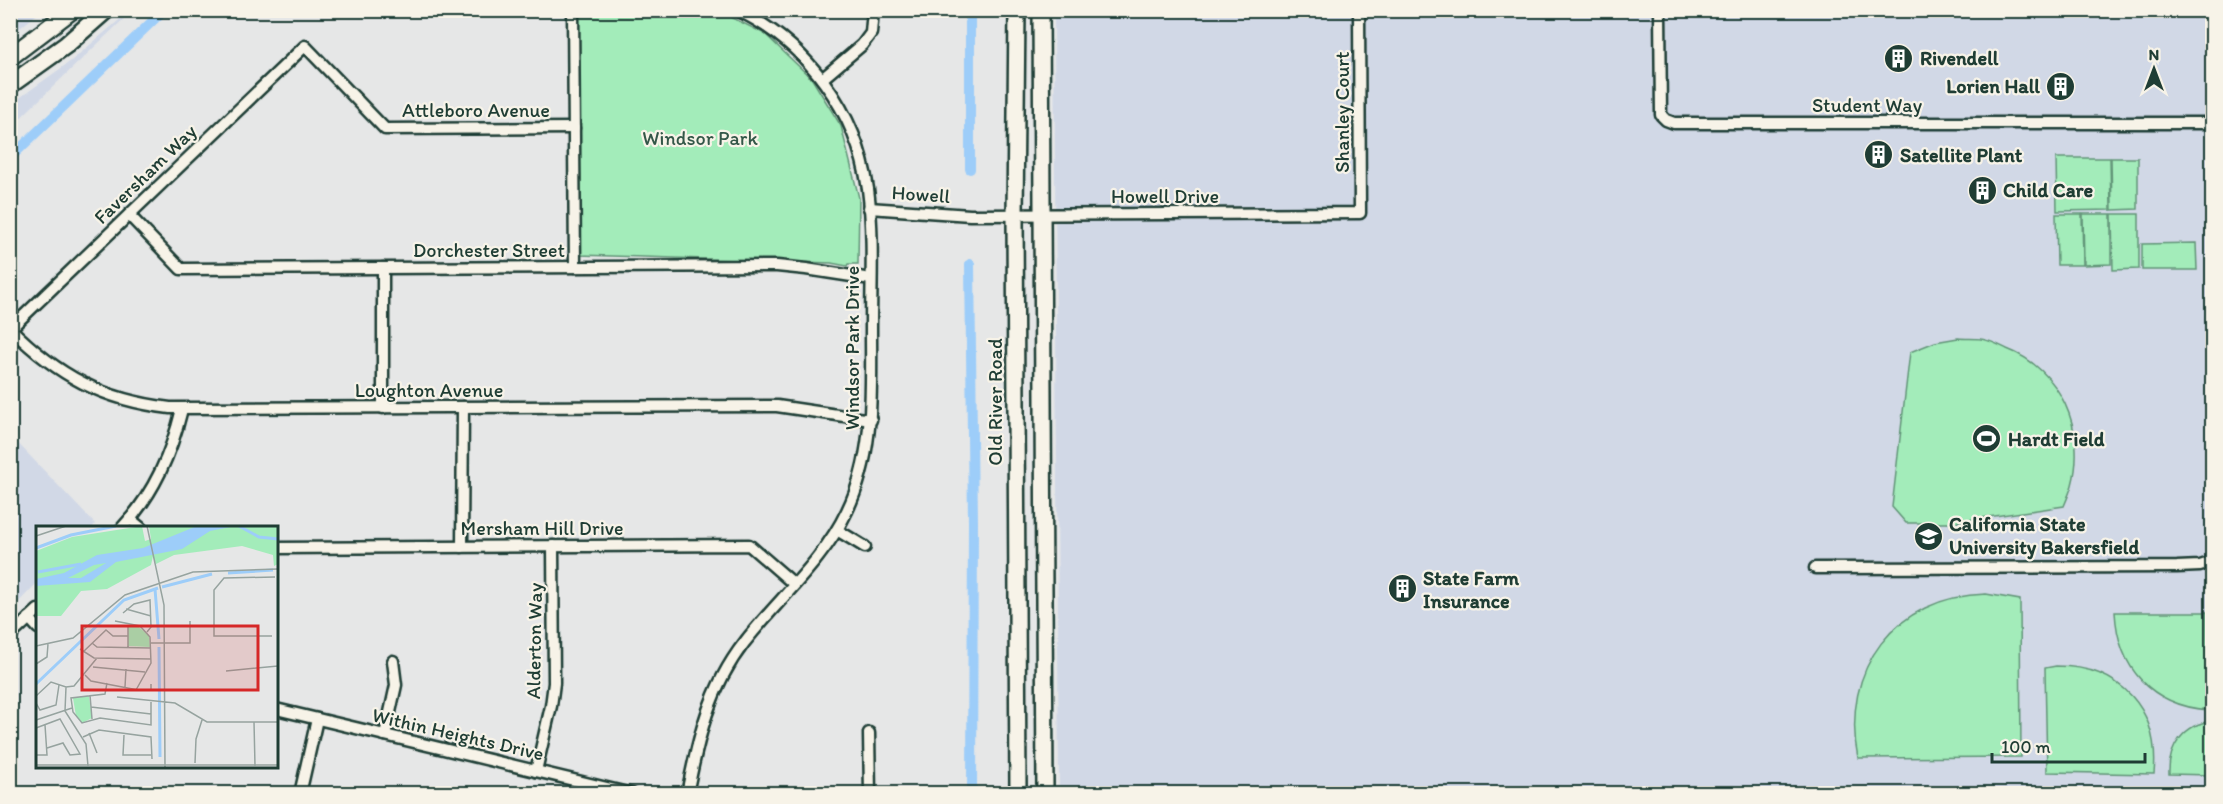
<svg xmlns="http://www.w3.org/2000/svg" width="2223" height="804" font-family="Itim,sans-serif">
<style>
.built{fill:#d1d8e6}
.green{fill:#a3ecba;stroke:#619477;stroke-width:1.5}
.lines{fill:none;stroke-linecap:round;stroke-linejoin:round}
.canal{stroke:#9dcdf9;stroke-width:10}
.street-casing{stroke:#1f3d34;stroke-width:15}
.secondary-casing{stroke:#1f3d34;stroke-width:20}
.primary-casing{stroke:#1f3d34;stroke-width:21}
.street{stroke:#f7f3e8;stroke-width:10}
.secondary{stroke:#f7f3e8;stroke-width:15}
.primary{stroke:#f7f3e8;stroke-width:16}
.labels{text-anchor:middle;dominant-baseline:central;stroke-width:4.5;stroke-linejoin:round;paint-order:stroke}
.poi-label{font-size:20px;font-weight:bold;fill:#1f3d34;stroke:#f7f3e8;text-anchor:start}
.street-label{font-size:20px;fill:#1f3d34;stroke:#f7f3e8}
.park-label{font-size:20px;fill:#335748;stroke:#f7f3e8}
.inset-river{fill:none;stroke:#9dcdf9;stroke-width:3}
.inset-road{fill:none;stroke:#96a39f;stroke-width:1.5}
.view{fill:#d62828;fill-opacity:0.15;stroke:#d62828;stroke-width:3}
.inset-edge{fill:none;stroke:#1f3d34;stroke-width:3}
</style>
<rect width="100%" height="100%" fill="#e6e7e7"/>
<filter id="ink" filterUnits="userSpaceOnUse"><feTurbulence type="fractalNoise" baseFrequency=".0167" numOctaves="2"/><feDisplacementMap in="SourceGraphic" scale="12" xChannelSelector="R" yChannelSelector="G"/><feConvolveMatrix kernelMatrix="1 2 1 2 8 2 1 2 1" color-interpolation-filters="sRGB"/></filter>
<g filter="url(#ink)">
<!-- built -->
<g class="built">
<path d="M11,10H41V11L11,35Z"/>
<path d="M131,10L132,11L11,127V104L71,61Z"/>
<path d="M1054,11H2212V793H1059Z"/>
<path d="M11,436L95,524L92,528H38L37,583L11,610Z"/>
</g>
<!-- green -->
<g class="green">
<path d="M579,11H719L765,34L812,79L841,126L859,198L858,264H848L847,266L831,263L579,255Z"/>
<path d="M2056,158H2110L2111,210L2057,211Z"/>
<path d="M2111,158H2138V209L2112,210Z"/>
<path d="M2082,214L2083,265H2057L2056,214Z"/>
<path d="M2083,214H2111V264L2084,265Z"/>
<path d="M2139,214V269L2113,270L2112,214Z"/>
<path d="M2196,243L2197,270H2142V244Z"/>
<path d="M1958,338C1966,339 1974,338 1981,339C1990,340 1999,345 2007,349C2060,369 2087,430 2072,485C2070,492 2067,499 2064,506L1947,523H1906L1892,507L1910,352L1935,342Z"/>
<path d="M1986,594L2020,600L2021,757L1858,758C1840,669 1895,596 1986,594Z"/>
<path d="M2115,612H2207L2208,710C2151,705 2118,668 2115,612Z"/>
<path d="M2056,666C2121,666 2160,710 2154,774L2047,772L2045,668Z"/>
<path d="M2212,721V775L2169,774C2168,747 2184,724 2212,721Z"/>
</g>
<g class="lines">
<!-- canal -->
<g class="canal">
<path d="M10,158L164,10"/>
<path d="M970,169V10"/>
<path d="M970,264L973,522L972,794"/>
</g>
<defs>
<g id="street">
<path d="M573,10L575,267"/>
<path d="M1660,10L1661,115L1666,120L1674,123H2212"/>
<path d="M822,79L862,45L871,33L873,10"/>
<path d="M869,208L970,215L1360,213L1359,10"/>
<path d="M129,215L181,269L777,266L806,269L871,279"/>
<path d="M383,268V408"/>
<path d="M10,328C58,376 103,400 170,408L777,406L871,420"/>
<path d="M11,328L305,46L385,129L574,128"/>
<path d="M130,519L141,528"/>
<path d="M122,528C154,494 171,454 182,409"/>
<path d="M837,530L865,547"/>
<path d="M462,547L463,407"/>
<path d="M276,548L749,545L794,584"/>
<path d="M1815,568L2177,567L2200,566L2212,562"/>
<path d="M29,618L38,628"/>
<path d="M10,636L38,610"/>
<path d="M276,709L632,794"/>
<path d="M869,733L870,794"/>
<path d="M385,735L396,685L393,661"/>
<path d="M536,771L551,706L554,683L553,546"/>
<path d="M300,794L317,719"/>
<path d="M687,794C698,739 709,688 744,643C778,599 823,562 847,511C875,453 871,392 871,329C871,283 874,235 868,189C857,112 807,43 737,10"/>
</g>
<g id="secondary">
<path d="M1017,10L1015,215L1018,794"/>
<path d="M1041,10L1045,794"/>
</g>
<g id="primary">
<path d="M10,57L72,10"/>
<path d="M10,85L66,45L106,10"/>
</g>
</defs>
<!-- street casing -->
<use href="#street" class="street-casing"/>
<!-- secondary casing -->
<use href="#secondary" class="secondary-casing"/>
<!-- primary casing -->
<use href="#primary" class="primary-casing"/>
<!-- street -->
<use href="#street" class="street"/>
<!-- secondary -->
<use href="#secondary" class="secondary"/>
<!-- primary -->
<use href="#primary" class="primary"/>
</g>
</g>
<!-- icons -->
<defs>
<symbol id="building-disc" viewBox="-11 -11 22 22"><circle r="9.5" fill="#1f3d34" stroke="#f7f3e8"/><path d="M-4-6H4V6H1V3H-1V6H-4ZM-2.5-4.3h1.7v1.8h-1.7ZM.8-4.3h1.7v1.8H.8ZM-2.5-1h1.7V.8h-1.7ZM.8-1h1.7V.8H.8Z" fill="#fff"/></symbol>
<symbol id="stadium-disc" viewBox="-11 -11 22 22"><circle r="9.5" fill="#1f3d34" stroke="#f7f3e8"/><path d="M0-5a6.5 5 0 1 0 0 10a6.5 5 0 1 0 0-10ZM-3.5-1.8h7v3.6h-7Z" fill="#fff"/></symbol>
<symbol id="university-disc" viewBox="-11 -11 22 22"><circle r="9.5" fill="#1f3d34" stroke="#f7f3e8"/><path d="M0-5L7-2L0 1L-7-2ZM-4 1L0 2.5L4 1V4Q0 6-4 4Z" fill="#fff"/></symbol>
</defs>
<g fill-rule="evenodd">
<use href="#building-disc" x="1882" y="42" width="33" height="33"/>
<use href="#building-disc" x="2044" y="70" width="33" height="33"/>
<use href="#building-disc" x="1862" y="138" width="33" height="33"/>
<use href="#building-disc" x="1966" y="174" width="33" height="33"/>
<use href="#stadium-disc" x="1970" y="422" width="33" height="33"/>
<use href="#university-disc" x="1912" y="520" width="33" height="33"/>
<use href="#building-disc" x="1386" y="572" width="33" height="33"/>
</g>
<g class="labels">
<!-- poi labels -->
<g class="poi-label">
<text x="1920" y="58">Rivendell</text>
<text x="2040" y="86" text-anchor="end">Lorien Hall</text>
<text x="1900" y="155">Satellite Plant</text>
<text x="2003" y="190">Child Care</text>
<text x="2008" y="439">Hardt Field</text>
<text x="1949" y="524">California State<tspan x="1949" dy="23">University Bakersfield</tspan></text>
<text x="1423" y="578">State Farm<tspan x="1423" dy="23">Insurance</tspan></text>
</g>
<!-- street labels -->
<g class="street-label">
<text x="1867" y="105">Student Way</text>
<text x="476" y="110">Attleboro Avenue</text>
<text transform="translate(1342 112) rotate(-90)">Shanley Court</text>
<text transform="translate(145 174) rotate(-44)">Faversham Way</text>
<text transform="translate(921 194) rotate(4)">Howell</text>
<text x="1165" y="196">Howell Drive</text>
<text x="489" y="250">Dorchester Street</text>
<text transform="translate(852 348) rotate(-90)">Windsor Park Drive</text>
<text x="429" y="390">Loughton Avenue</text>
<text transform="translate(995 402) rotate(-90)">Old River Road</text>
<text x="542" y="528">Mersham Hill Drive</text>
<text transform="translate(534 641) rotate(-89)">Alderton Way</text>
<text transform="translate(458 734) rotate(13)">Within Heights Drive</text>
</g>
<!-- park labels -->
<g class="park-label">
<text x="700" y="138">Windsor Park</text>
</g>
</g>
<!-- overview -->
<g transform="translate(36 526)">
<rect width="242" height="242" fill="#e6e7e7"/>
<path d="M106,0L109,15L115,13L113,0H241L242,38L238,40L237,29L206,20L138,29L120,38L117,30L115,39L71,63L45,65L25,90H0V25L36,11ZM92,100L103,101L113,110L114,121L92,120ZM53,170L56,192L46,197L40,190L37,172Z" fill="#a3ecba"/>
<path d="M161,0H200L174,5L146,23L80,36L54,56L0,60V53L28,47L61,29L107,22ZM70,37L45,52H32L58,39Z" fill="#9dcdf9" fill-rule="evenodd"/>
<path class="inset-river" d="M203,0L223,11L242,13M0,22L35,9L80,0M2,46L45,38M192,47L237,44M126,61L176,48M119,63L123,113M123,121L124,231M0,158L88,74L122,62"/>
<path class="inset-road" d="M111,0L128,79L129,241M0,10L30,0M90,83L115,90M87,87L98,78L114,74L115,101L111,106M79,95L104,100L114,111L115,137L100,164M92,99V121M229,110H236H178V64L188,52L239,51M56,117L61,121L115,122M115,117H154V95M0,120L37,112L89,69L157,46L242,43M44,123L58,132L115,133M47,126L70,104L77,110H92M0,138L11,131L12,118M57,141L109,146M190,145L242,140M49,149L55,155L102,164H115V158M71,157L69,168L35,172L37,186L46,197L64,192L115,199V176M30,161L29,185L50,218L52,240M89,161L90,143M54,169L56,193M0,170L15,156L30,161L38,160L61,132M81,171L139,177L171,196H242M0,177L4,184L20,179L23,159M55,181L115,188M0,194L36,182M218,196L219,240M0,202L24,193L44,228L34,229L27,217L11,222M53,207L61,227M88,209L87,229H115M47,211L63,204L115,211L116,233M0,229H11L9,199M159,237L160,213L166,194M0,239H242"/>
<path class="view" d="M46,100H222V164H46Z"/>
<rect width="242" height="242" class="inset-edge"/>
</g>
<!-- margin -->
<rect width="2223" height="804" fill="none" stroke="#f7f3e8" stroke-width="36"/>
<rect x="18" y="18" width="2187" height="768" fill="none" stroke="#1f3d34" stroke-width="2" filter="url(#ink)"/>
<!-- north arrow -->
<g transform="translate(2154 69)" stroke="#f7f3e8" stroke-width="4.5" paint-order="stroke">
<path d="M0-4.5L10 22L0 15L-10 22Z" fill="#1f3d34"/>
<text y="-9" font-size="16" font-weight="bold" text-anchor="middle" fill="#1f3d34">N</text>
</g>
<!-- scale -->
<path d="M1992 753v9h153v-9" fill="none" stroke="#1f3d34" stroke-width="3"/>
<text x="2001" y="753" font-size="18" fill="#1f3d34" stroke="#f7f3e8" stroke-width="4.5" paint-order="stroke">100 m</text>
</svg>
